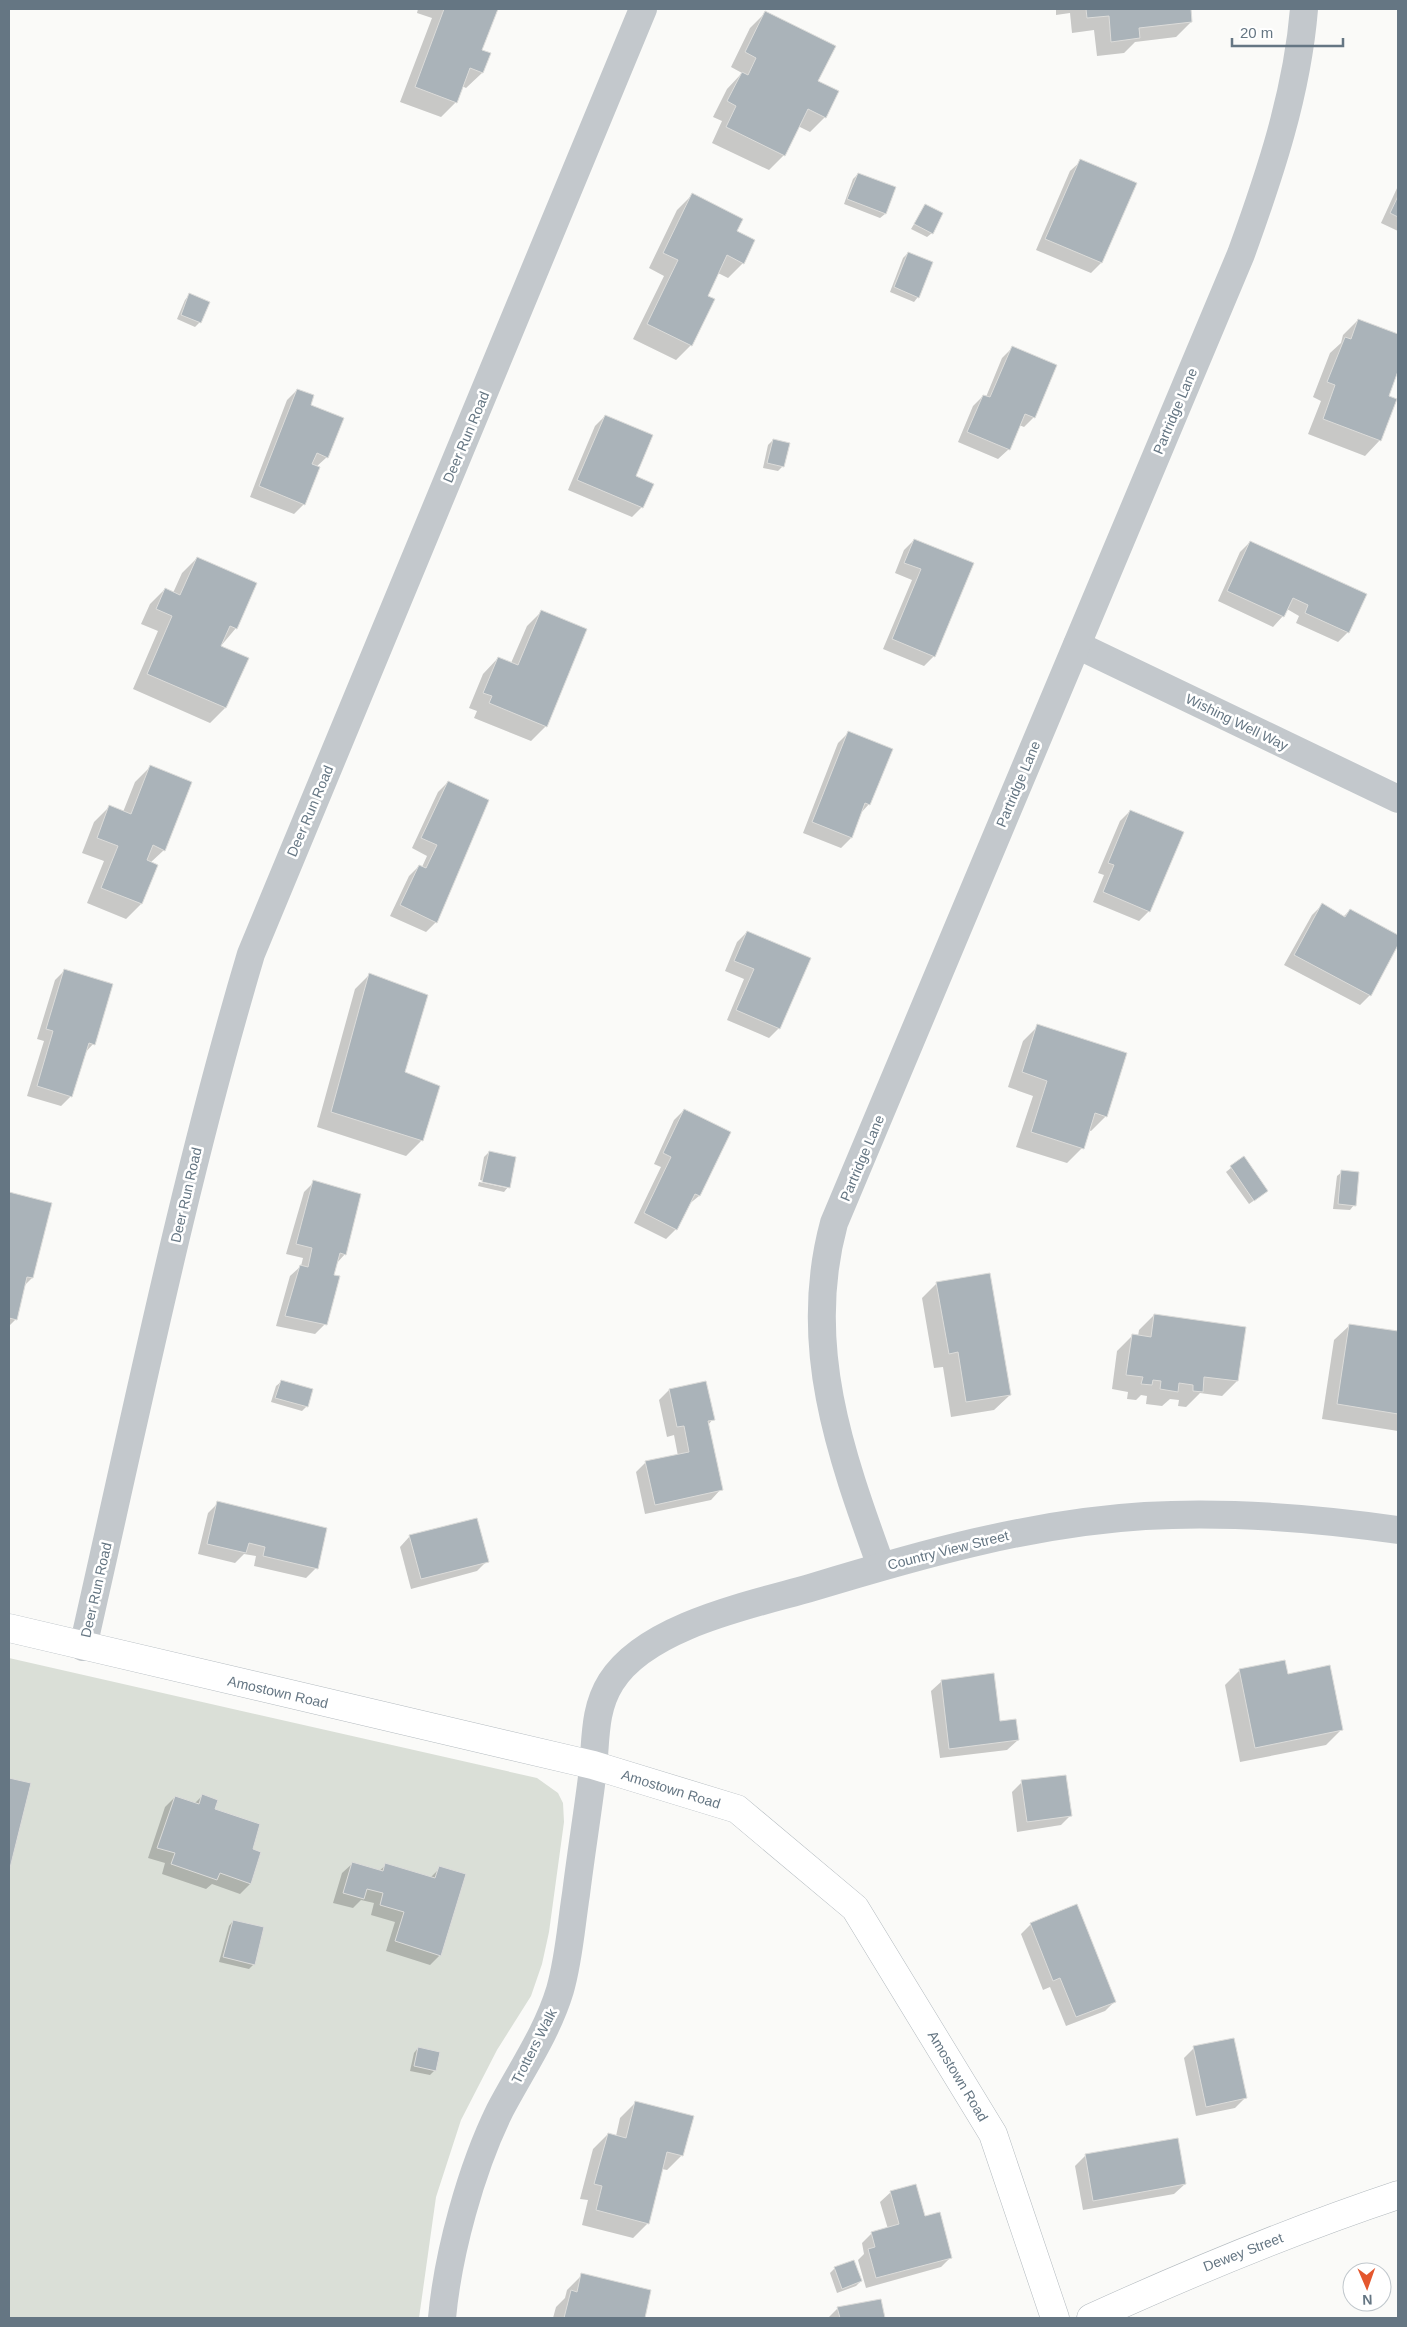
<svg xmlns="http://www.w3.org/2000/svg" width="1407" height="2327" font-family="Helvetica,sans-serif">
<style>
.green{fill:#dadfd7}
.shadow{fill:#0003}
.building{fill:#aab3b9;stroke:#dcdcda}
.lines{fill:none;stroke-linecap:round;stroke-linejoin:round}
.secondary-casing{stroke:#b3babf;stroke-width:29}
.street{stroke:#c3c8cc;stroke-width:28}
.secondary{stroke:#fff;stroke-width:28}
.labels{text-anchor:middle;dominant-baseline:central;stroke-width:5;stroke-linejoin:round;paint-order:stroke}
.street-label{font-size:14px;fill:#657683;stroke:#fff}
</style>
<rect width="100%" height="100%" fill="#fafaf8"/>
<!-- green -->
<path class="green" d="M9,1658L537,1778L558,1793L563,1803L564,1822L549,1932L542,1964L531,1996L497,2050L461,2120L436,2197L419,2318H9Z"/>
<!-- shadow -->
<g class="shadow">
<path d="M418,9H497L481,51L489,54L482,73L466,88L462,86L456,102L441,117L400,102L432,18L417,13Z"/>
<path d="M1056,9H1189L1191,22L1176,37L1135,42L1124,53L1097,56L1094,30L1072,33L1070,13L1056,15Z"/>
<path d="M765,13L816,81L825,117L810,132L798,126L784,155L769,170L712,143L722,121L713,117L727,89L742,73L731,67L750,28Z"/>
<path d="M1081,161L1101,263L1091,273L1036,250L1070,171Z"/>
<path d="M858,174L894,188L885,214L880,218L844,204L853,179Z"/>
<path d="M1398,186V231L1381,223Z"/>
<path d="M692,195L736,232L743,263L728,278L718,273L706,296L691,345L676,360L633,339L664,276L649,268L677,210Z"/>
<path d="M925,206L932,233L927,237L911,229Z"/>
<path d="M908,253L918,297L914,302L890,292L903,258Z"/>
<path d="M189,295L200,322L195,327L177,319L185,300Z"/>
<path d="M1358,320L1398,335V367L1387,397L1380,440L1365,456L1308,434L1321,401L1313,397L1330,353L1341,343L1343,335Z"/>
<path d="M1012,348L1034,417L1024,427L1019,425L1009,449L998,459L958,442L973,406L983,396L986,397L1002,358Z"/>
<path d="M297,390L309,405L327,457L316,467L304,504L294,514L250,497L287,400Z"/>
<path d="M605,416L635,476L642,507L632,517L568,490L595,426Z"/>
<path d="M773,440L783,466L778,471L763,468L768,445Z"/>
<path d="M914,540L972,564L934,656L924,666L883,649L912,580L895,573L904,550Z"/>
<path d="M1250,542L1348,632L1338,642L1296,623L1299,616L1287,609L1283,616L1273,627L1218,601L1240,552Z"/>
<path d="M197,558L236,628L220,647L247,659L225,708L210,723L133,689L158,631L141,624L150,604L165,589L173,593L182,573Z"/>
<path d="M542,611L546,726L531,741L474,718L477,711L469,708L483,674L498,658L511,663L527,626Z"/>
<path d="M848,733L869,804L860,814L851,838L841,848L803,833L838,743Z"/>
<path d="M150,767L164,850L150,863L141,904L126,919L87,903L104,861L82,853L94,822L109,807L123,812L135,782Z"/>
<path d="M448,782L436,922L426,932L390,916L409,876L419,866L422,867L427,856L412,848L438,792Z"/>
<path d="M1130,811L1149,911L1139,921L1093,902L1104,875L1098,873L1120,821Z"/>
<path d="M1322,905L1343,917L1350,910L1398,936V942L1370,995L1360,1005L1284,965L1312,915Z"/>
<path d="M747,932L779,1028L769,1038L727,1020L744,979L725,971L737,942Z"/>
<path d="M65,970L93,1044L84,1054L71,1096L61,1106L27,1096L44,1041L37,1039L55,980Z"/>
<path d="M370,974L403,1072L439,1087L421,1141L406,1156L317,1127L355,989Z"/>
<path d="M1038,1026L1106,1116L1091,1131L1088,1130L1082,1148L1067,1163L1016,1147L1033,1096L1008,1087L1023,1041Z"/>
<path d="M684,1110L699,1196L688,1205L676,1229L666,1239L634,1223L661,1167L654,1164L674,1120Z"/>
<path d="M489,1152L508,1187L504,1192L478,1186L479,1182L507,1188V1186L480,1180L484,1157Z"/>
<path d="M1243,1158L1262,1195L1249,1204L1226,1172Z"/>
<path d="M1342,1172L1354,1205L1350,1210L1333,1209L1337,1176Z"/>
<path d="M314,1182L345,1254L336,1264L325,1324L315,1334L276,1326L290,1276L301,1266L303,1258L286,1254L304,1192Z"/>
<path d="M9,1193L50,1204L32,1278L24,1286L16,1319L9,1326Z"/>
<path d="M937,1283L1010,1395L994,1410L951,1417L943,1367L934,1368L922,1298Z"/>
<path d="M1154,1315L1237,1381L1222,1396L1200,1393L1186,1407L1178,1406L1179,1400L1170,1399L1162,1406L1146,1404L1147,1396L1141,1395L1136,1400L1127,1399L1128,1392L1112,1389L1117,1351L1132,1336H1138L1139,1330Z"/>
<path d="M1350,1325L1398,1332V1431L1322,1419L1334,1340Z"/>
<path d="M281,1382L307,1406L302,1411L271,1402L276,1386Z"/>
<path d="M669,1390L713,1419L708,1425L721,1489L711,1500L645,1514L636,1472L646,1462L678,1456L674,1435L667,1437L659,1400Z"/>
<path d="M218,1503L316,1568L306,1578L254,1566L256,1556L244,1554L235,1563L198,1554L208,1513Z"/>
<path d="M410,1536L487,1561L477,1571L411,1589L400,1547Z"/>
<path d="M1240,1670L1287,1675L1341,1730L1326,1745L1240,1762L1225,1685Z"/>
<path d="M942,1681L1018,1740L1007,1750L940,1758L931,1691Z"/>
<path d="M9,1779L29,1784L9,1867Z"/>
<path d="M1022,1782L1071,1815L1061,1825L1017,1832L1012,1792Z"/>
<path d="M202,1796L251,1849L260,1853L250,1884L240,1894L212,1884L206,1889L162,1874L165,1863L148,1858L165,1807L175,1797L194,1804Z"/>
<path d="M353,1863L379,1871L386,1865L430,1878L440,1868V1955L430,1965L386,1951L395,1922L371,1915L374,1903L361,1900L353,1908L333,1903L342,1873Z"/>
<path d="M233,1921L254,1964L249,1969L219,1962L229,1926Z"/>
<path d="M1031,1924L1115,2001L1105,2011L1066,2026L1050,1987L1043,1990L1021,1934Z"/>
<path d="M418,2048L435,2070L430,2075L410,2071L414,2053Z"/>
<path d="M1194,2048L1245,2098L1235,2108L1196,2116L1184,2058Z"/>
<path d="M636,2102L682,2155L667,2170L662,2169L648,2223L633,2238L582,2225L588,2200L580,2199L593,2149L608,2134L616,2136L620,2118Z"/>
<path d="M1085,2156L1185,2184L1174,2194L1083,2210L1075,2166Z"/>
<path d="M891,2192L924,2218L951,2257L941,2267L866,2288L858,2260L864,2254L862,2243L872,2233L888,2229L880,2202Z"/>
<path d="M854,2262L861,2281L856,2286L837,2293L830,2273L834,2269Z"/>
<path d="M582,2275L650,2291L643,2318H553L556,2307L565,2298L567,2290Z"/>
<path d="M880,2300L884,2318H828L838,2308Z"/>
</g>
<!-- building -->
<g class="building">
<path d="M444,9H498L482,50L491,53L483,73L470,68L457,103L415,87Z"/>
<path d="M1086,9H1191L1192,22L1139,28L1140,38L1111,42L1109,16L1087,18Z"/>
<path d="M765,11L836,46L818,81L839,91L826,118L808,109L785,156L726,127L736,106L727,101L742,72L748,75L756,58L745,52Z"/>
<path d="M1080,159L1137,183L1102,263L1045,239Z"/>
<path d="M858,173L896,187L886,214L847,199Z"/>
<path d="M692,193L743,219L737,231L755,240L744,264L727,255L708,296L715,299L692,346L647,324L678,260L663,253Z"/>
<path d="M1398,196V217L1390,213Z"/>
<path d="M925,204L943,213L933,234L914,224Z"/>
<path d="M908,252L933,262L919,298L894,287Z"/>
<path d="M189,293L210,302L201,323L181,315Z"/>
<path d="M1358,319L1398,334V371L1389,396L1397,399L1381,441L1323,419L1335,385L1327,382L1345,337L1351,339Z"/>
<path d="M1012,346L1057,365L1035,418L1025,414L1010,450L967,432L983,395L990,397Z"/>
<path d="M297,389L314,395L311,405L344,418L328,458L317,453L312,464L320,467L305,505L259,486Z"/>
<path d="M605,415L653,435L636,476L654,484L643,508L577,480Z"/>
<path d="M773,439L790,443L784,467L767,463Z"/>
<path d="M914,539L974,563L935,657L892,639L921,569L904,563Z"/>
<path d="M1250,541L1367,594L1349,633L1305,613L1308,605L1293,598L1284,617L1227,591Z"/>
<path d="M197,557L257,583L237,629L230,626L221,646L249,658L226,708L147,674L172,616L156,609L165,588L180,595Z"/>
<path d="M541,610L587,629L547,727L489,703L492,696L483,693L498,657L518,665Z"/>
<path d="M848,731L893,749L870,805L865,803L852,838L812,822Z"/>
<path d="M150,765L192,782L165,851L153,845L147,860L158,865L142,904L101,888L118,846L97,838L109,805L131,814Z"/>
<path d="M448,781L489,800L437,923L400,905L419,865L426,868L437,845L421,838Z"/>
<path d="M1130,810L1184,832L1150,912L1103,892L1114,865L1108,863Z"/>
<path d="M1322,903L1345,917L1350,909L1398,935V945L1371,996L1294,955Z"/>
<path d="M747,931L811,958L780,1029L736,1010L754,969L734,961Z"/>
<path d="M64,969L113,984L95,1045L89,1043L72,1097L37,1086L53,1031L46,1029Z"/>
<path d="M369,973L428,995L405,1072L440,1086L423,1141L331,1112Z"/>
<path d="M1037,1024L1127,1053L1107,1117L1095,1113L1084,1149L1031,1132L1047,1081L1022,1072Z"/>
<path d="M684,1109L731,1132L700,1196L695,1194L677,1230L644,1213L671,1157L663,1153Z"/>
<path d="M489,1151L516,1157L510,1188L482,1182Z"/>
<path d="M1244,1156L1268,1191L1254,1201L1230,1166Z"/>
<path d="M1341,1170L1359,1172L1356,1206L1338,1204Z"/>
<path d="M313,1180L361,1194L346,1255L340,1253L334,1275L340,1276L327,1325L285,1316L300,1265L308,1267L312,1248L296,1244Z"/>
<path d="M9,1192L52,1203L33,1278L27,1277L17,1320L9,1318Z"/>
<path d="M990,1273L1011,1395L966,1402L958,1352L949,1354L936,1282Z"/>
<path d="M1154,1314L1246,1327L1238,1381L1204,1377L1203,1392L1193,1391V1385L1179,1383L1178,1392L1160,1389L1161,1381L1153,1380L1152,1385L1141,1384L1143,1377L1126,1375L1132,1334L1151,1337Z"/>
<path d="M1349,1324L1398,1331V1414L1337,1404Z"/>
<path d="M281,1380L313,1389L308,1407L275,1398Z"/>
<path d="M706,1381L715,1420L708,1421L723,1490L655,1505L645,1461L689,1452L684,1426L677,1427L669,1389Z"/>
<path d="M217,1501L327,1528L318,1569L263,1556L265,1547L249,1543L246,1553L207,1544Z"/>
<path d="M477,1518L489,1562L421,1579L409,1535Z"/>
<path d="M1285,1660L1288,1674L1330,1665L1343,1730L1255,1748L1239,1669Z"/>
<path d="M994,1673L1000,1721L1016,1719L1019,1740L949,1749L941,1680Z"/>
<path d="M1066,1775L1072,1816L1027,1822L1021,1780Z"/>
<path d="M9,1778L31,1783L9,1872Z"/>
<path d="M202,1794L218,1800L215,1809L260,1824L253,1849L261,1852L251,1884L220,1873L217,1880L171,1864L175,1853L157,1848L175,1796L199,1804Z"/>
<path d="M352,1862L383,1871L385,1863L435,1878L439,1866L466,1874L441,1956L395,1941L404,1912L380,1905L383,1893L367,1889L364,1899L343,1893Z"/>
<path d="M1077,1904L1116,2002L1076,2017L1060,1978L1053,1981L1030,1923Z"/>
<path d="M233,1920L264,1927L255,1965L223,1957Z"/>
<path d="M1234,2038L1247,2098L1206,2107L1193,2046Z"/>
<path d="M418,2047L440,2052L436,2071L414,2066Z"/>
<path d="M635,2101L694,2116L683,2156L667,2152L649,2224L596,2210L602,2186L594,2184L608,2133L626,2138Z"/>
<path d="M1178,2138L1186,2184L1093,2201L1085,2154Z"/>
<path d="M916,2184L925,2216L940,2212L952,2258L876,2278L868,2249L875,2247L871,2232L899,2224L890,2191Z"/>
<path d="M854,2260L862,2281L842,2289L834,2267Z"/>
<path d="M581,2273L651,2290L645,2318H564L571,2290L577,2292Z"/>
<path d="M881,2299L885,2318H840L837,2307Z"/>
</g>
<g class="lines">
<defs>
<g id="secondary">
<path d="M9,1628L593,1765L737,1809L855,1908L993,2134L1055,2318"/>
<path d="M1091,2318C1192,2272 1293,2230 1398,2195"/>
</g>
</defs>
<!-- secondary casing -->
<use href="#secondary" class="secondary-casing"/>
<!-- street -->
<g class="street">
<path d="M1077,645L1398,799"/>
<path d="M881,1566C840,1453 801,1344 834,1223L1241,254C1270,174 1297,94 1304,9"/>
<path d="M83,1647C136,1415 183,1182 251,954L643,9"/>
<path d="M442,2318C448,2253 471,2169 500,2110C521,2070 547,2033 560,1990C569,1959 571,1926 576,1894C581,1853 588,1811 593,1769C596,1738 594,1709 611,1682C646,1626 750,1605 810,1588C919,1555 1030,1523 1145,1516C1230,1511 1314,1518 1398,1530"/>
</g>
<!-- secondary -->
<use href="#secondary" class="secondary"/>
</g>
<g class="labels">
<!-- street labels -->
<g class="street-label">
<text transform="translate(1175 411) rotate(-67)">Partridge Lane</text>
<text transform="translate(466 437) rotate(-67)">Deer Run Road</text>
<text transform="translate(1237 722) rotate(26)">Wishing Well Way</text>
<text transform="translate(1018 784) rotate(-67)">Partridge Lane</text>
<text transform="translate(310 811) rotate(-67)">Deer Run Road</text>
<text transform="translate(862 1158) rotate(-67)">Partridge Lane</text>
<text transform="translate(186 1195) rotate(-77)">Deer Run Road</text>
<text transform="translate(948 1550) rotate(-14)">Country View Street</text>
<text transform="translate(96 1590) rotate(-77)">Deer Run Road</text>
<text transform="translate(278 1692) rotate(13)">Amostown Road</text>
<text transform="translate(671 1789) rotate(17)">Amostown Road</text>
<text transform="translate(534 2046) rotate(-63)">Trotters Walk</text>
<text transform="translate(958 2076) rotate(59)">Amostown Road</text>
<text transform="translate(1243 2252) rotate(-21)">Dewey Street</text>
</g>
</g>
<!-- border -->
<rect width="1407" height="2327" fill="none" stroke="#657683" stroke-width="20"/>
<!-- north arrow -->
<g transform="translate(1367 2287) rotate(178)"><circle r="24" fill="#ffffff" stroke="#c1c8cd"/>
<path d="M0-4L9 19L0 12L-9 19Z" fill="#e4572e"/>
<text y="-8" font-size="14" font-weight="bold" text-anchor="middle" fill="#657683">N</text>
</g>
<!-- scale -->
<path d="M1232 38v8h111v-8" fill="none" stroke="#657683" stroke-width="2.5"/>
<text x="1240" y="38" font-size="15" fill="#657683" stroke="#ffffff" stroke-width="4" paint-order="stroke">20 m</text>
</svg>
